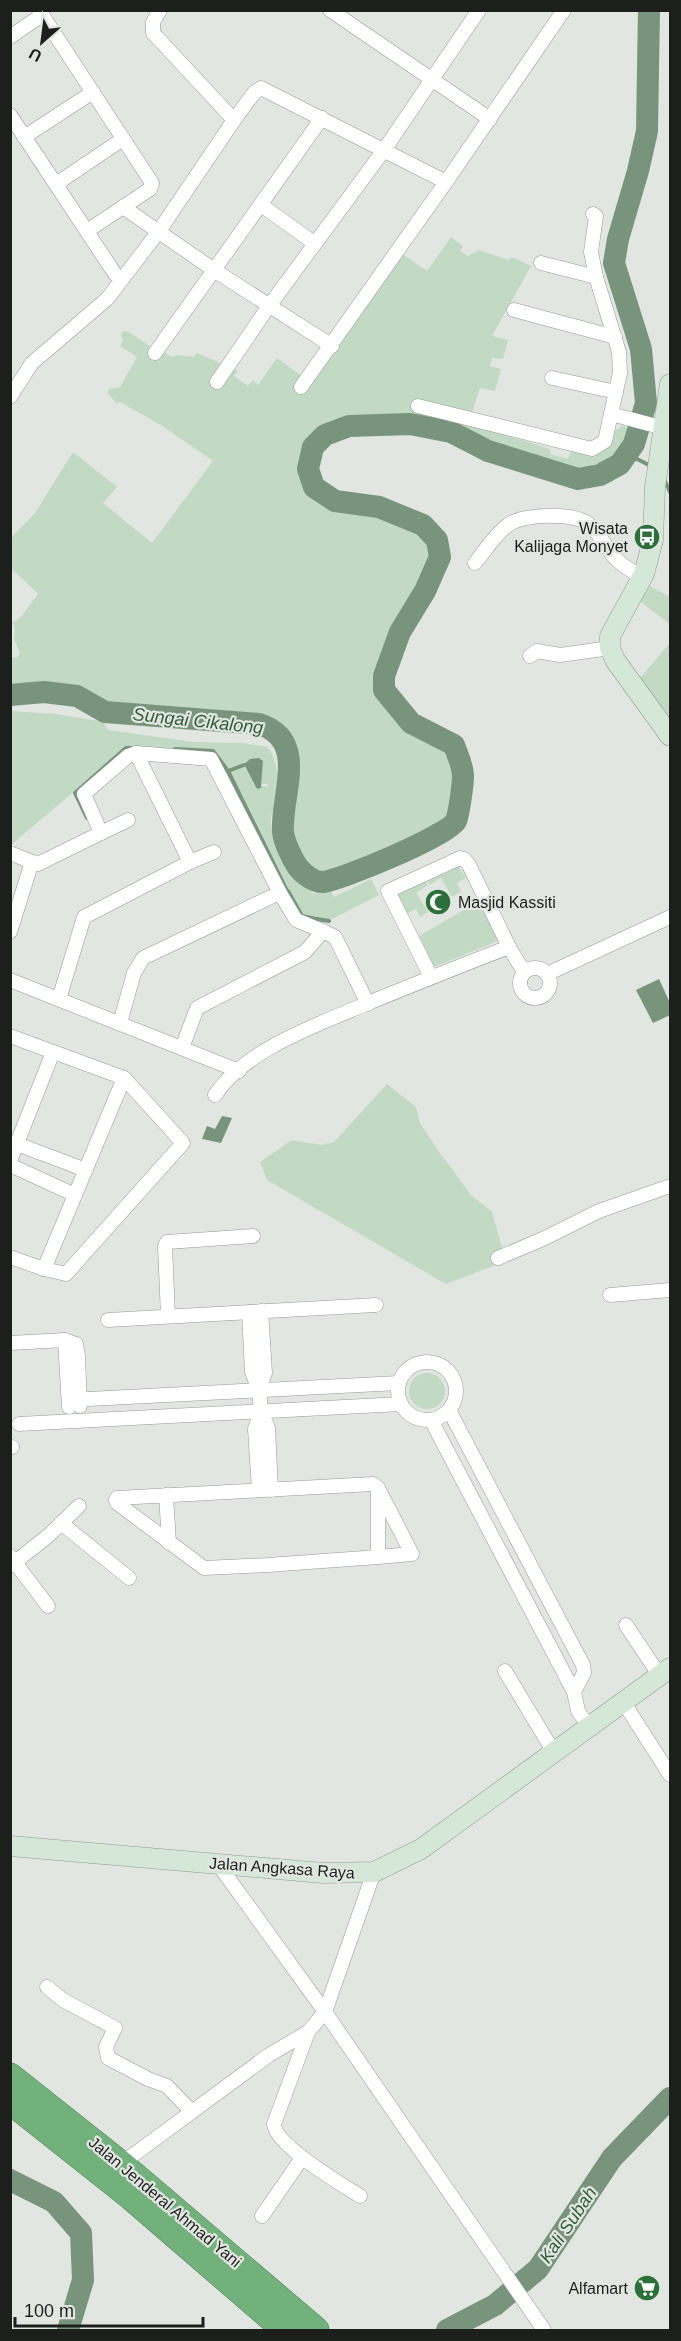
<svg xmlns="http://www.w3.org/2000/svg" width="681" height="2341" font-family="Arial,sans-serif">
<style>
.green{fill:#c2dac4}
.water{fill:#79947c}
.lines{fill:none;stroke-linecap:round;stroke-linejoin:round}
.stream{stroke:#79947c;stroke-width:4}
.river{stroke:#79947c;stroke-width:22}
.street-casing{stroke:#949a95;stroke-width:15}
.secondary-casing{stroke:#949a95;stroke-width:21}
.highway-casing{stroke:#557e5b;stroke-width:27}
.street{stroke:#fff;stroke-width:14}
.secondary{stroke:#d5e8d8;stroke-width:20}
.highway{stroke:#73b17c;stroke-width:26}
.labels{text-anchor:middle;dominant-baseline:central;stroke-width:4.5;stroke-linejoin:round;paint-order:stroke}
.poi-label{font-size:16px;fill:#1d1f1d;stroke:#e1e6e1;text-anchor:end}
.street-label{font-size:16px;fill:#1d1f1d;stroke:#e1e6e1}
.water-label{font-size:18px;font-style:italic;fill:#315d39;stroke:#e1e6e1}
</style>
<rect width="100%" height="100%" fill="#e1e6e1"/>
<!-- green -->
<g class="green">
<path d="M451,237L463,246L460,251L468,256L479,250L509,260L512,257L531,266L492,336L508,340L503,359L492,358L490,366L501,369L495,391L480,388L472,413L502,434L550,449V454L568,459L572,449L581,453L622,426L632,429L615,458L597,468L579,471L491,444L454,425L411,417L347,418L321,428L306,443L300,469L308,492L332,508L377,514L418,531L430,544L432,556L418,588L393,629L376,675L377,693L406,729L448,750L455,775L449,816L445,822L408,841L355,863L322,874C306,871 289,842 290,827C292,813 296,799 297,785C298,766 293,748 286,731L261,716L107,704L79,689L45,685L11,688V657L17,658L20,653L14,639L15,627L12,623L21,617L38,594L11,568V538L35,513L73,452L117,487L103,503L152,543L213,461L161,425L120,402L117,404L107,393L109,389L120,387L137,357L120,346L123,341L121,335L123,331L129,332L151,347L154,345L172,357L178,355L194,357L197,353L238,371L234,376L248,386L253,380L258,385L277,358L302,376L402,254L427,271Z"/>
<path d="M646,584L670,597V624L637,599Z"/>
<path d="M670,643V726L640,678Z"/>
<path d="M10,711L56,714L99,721L104,723L108,730L194,742L243,743L267,747C279,759 279,785 276,801C275,807 271,813 271,819C268,845 295,879 314,894L331,891L334,897L371,879L379,895L330,920L302,915L259,835L229,771L245,766L251,774L257,789L262,786H267V789L268,784H262V761H246L242,765L229,769L213,750L125,748L11,845Z"/>
<path d="M460,865L468,878V880L461,867L458,866L466,878L457,883L461,892L452,897L441,878L429,885L428,881L454,869L427,879Z"/>
<path d="M425,880L428,885L416,893L428,912L420,917L416,909L406,914L396,895Z"/>
<path d="M479,901L498,941L434,967L419,936Z"/>
<path d="M387,1084L416,1107L420,1123L440,1153L471,1195L492,1212L506,1261L446,1284L267,1180L260,1162L292,1140L321,1145L334,1142Z"/>
<circle cx="427" cy="1391" r="18"/>
</g>
<!-- water -->
<g class="water">
<path d="M259,758L263,761L261,788L257,789L244,764L250,759Z"/>
<path d="M659,979L670,1003V1015L653,1023L636,990Z"/>
<path d="M222,1116L232,1118L221,1143L202,1139L207,1126L215,1129Z"/>
</g>
<g class="lines">
<!-- stream -->
<g class="stream">
<path d="M627,454L651,466"/>
<path d="M664,479L670,492"/>
<path d="M175,749L213,751L228,771L244,765"/>
<path d="M228,771L286,889"/>
<path d="M87,818L75,793L126,748H134"/>
<path d="M288,891L302,916L316,919"/>
<path d="M317,919L329,921"/>
</g>
<!-- river -->
<g class="river">
<path d="M10,695L44,692L77,696L105,712L259,724C310,740 280,797 283,832C284,842 292,858 297,866C302,873 314,883 324,882C343,879 447,836 456,821C459,814 463,784 463,776C463,766 457,754 454,745L411,723L384,690V676L400,632L425,591L440,557L437,540L423,525L379,507L335,501L314,487L308,469L313,447L325,435L349,426L410,424L451,432L488,451L578,479L600,475L620,464L634,444L646,403L641,349L614,263L618,239L638,171L647,131L649,10"/>
<path d="M10,2180L54,2202L81,2233L83,2280L68,2330"/>
<path d="M447,2330L495,2305L538,2269L612,2158L670,2098"/>
</g>
<defs>
<g id="street">
<path d="M39,10L152,183L150,189L87,231"/>
<path d="M160,10L153,22V33L234,120"/>
<path d="M330,10L490,119"/>
<path d="M10,37L42,15"/>
<path d="M10,115L115,274"/>
<path d="M24,137L93,92"/>
<path d="M56,184L123,139"/>
<path d="M261,205L314,243"/>
<path d="M123,207L214,270L332,346"/>
<path d="M541,263L596,277"/>
<path d="M514,310L615,337"/>
<path d="M155,353L322,118"/>
<path d="M552,378L616,392"/>
<path d="M217,382L269,306L384,150L479,10"/>
<path d="M301,387L446,182L564,10"/>
<path d="M10,397L32,363L107,299L159,231L234,120L254,93L261,88L446,182"/>
<path d="M418,406L592,449L605,441L620,373L619,352L596,277L591,252L596,216L593,214"/>
<path d="M611,414L664,428"/>
<path d="M475,563C485,551 495,534 508,525C523,513 578,512 591,526C601,535 606,549 616,559C623,566 633,572 642,577"/>
<path d="M530,656L537,651L560,655L610,648"/>
<path d="M101,833L128,820"/>
<path d="M10,853L32,862"/>
<path d="M190,862L214,852"/>
<path d="M10,932L32,862L38,864L44,861L101,833L84,794L128,756L136,753L211,759L280,893"/>
<circle cx="535" cy="983" r="15"/>
<path d="M547,974L670,917"/>
<path d="M431,977L388,891L460,858L464,859L469,865L509,947"/>
<path d="M10,980L239,1071"/>
<path d="M59,999L84,917L190,862L136,753"/>
<path d="M120,1023L134,973L143,958L275,895L280,893L296,920L323,931"/>
<path d="M10,1036L124,1078L183,1143L66,1274L44,1269L10,1257"/>
<path d="M182,1048L197,1008L305,952L323,931L335,937L368,1004"/>
<path d="M215,1095C247,1048 318,1025 368,1003C415,984 462,965 509,947L524,972"/>
<path d="M17,1144L86,1170"/>
<path d="M10,1161L53,1052"/>
<path d="M10,1165L75,1195"/>
<path d="M498,1258L545,1238L599,1211L670,1186"/>
<path d="M44,1269L124,1078"/>
<path d="M610,1295L670,1290"/>
<path d="M249,1312L252,1372L259,1390L261,1411L268,1428L271,1490"/>
<path d="M168,1316L165,1246L167,1242L253,1236"/>
<path d="M108,1320L376,1305"/>
<path d="M65,1340L69,1407"/>
<path d="M10,1343L65,1340L76,1344L78,1356L80,1406"/>
<circle cx="427" cy="1391" r="29"/>
<path d="M259,1390L265,1373L261,1311"/>
<path d="M69,1400L399,1383"/>
<path d="M449,1410L583,1665L584,1673L574,1692"/>
<path d="M431,1420L574,1692L578,1711L590,1728"/>
<path d="M19,1424L401,1404"/>
<path d="M10,1448L12,1447"/>
<path d="M373,1484L378,1488V1557L268,1565L204,1568L117,1503L116,1500L117,1498Z"/>
<path d="M259,1490L255,1429L261,1411"/>
<path d="M166,1495L169,1543"/>
<path d="M61,1523L129,1578"/>
<path d="M10,1556L48,1606"/>
<path d="M378,1557L412,1554L379,1490"/>
<path d="M10,1566L48,1536L79,1506"/>
<path d="M626,1625L660,1676"/>
<path d="M505,1671L555,1754"/>
<path d="M624,1703L670,1775"/>
<path d="M218,1864L325,2012L544,2330"/>
<path d="M47,1987L63,2000L115,2028L106,2047L108,2058L148,2079L167,2086L191,2111"/>
<path d="M308,2032L274,2124C275,2145 341,2184 360,2196"/>
<path d="M121,2164L269,2055L308,2032L325,2012L374,1872"/>
<path d="M262,2216L302,2158"/>
</g>
<g id="secondary">
<path d="M670,384L655,487L653,540L644,574L610,636V648L615,660L670,736"/>
<path d="M10,1846L323,1873L374,1872L421,1849L670,1668"/>
</g>
<g id="highway">
<path d="M10,2076L121,2164L316,2330"/>
<path d="M10,2101L131,2197L285,2330"/>
</g>
</defs>
<!-- street casing -->
<use href="#street" class="street-casing"/>
<!-- secondary casing -->
<use href="#secondary" class="secondary-casing"/>
<!-- highway casing -->
<use href="#highway" class="highway-casing"/>
<!-- street -->
<use href="#street" class="street"/>
<!-- secondary -->
<use href="#secondary" class="secondary"/>
<!-- highway -->
<use href="#highway" class="highway"/>
</g>
<!-- icons -->
<defs>
<symbol id="bus-disc" viewBox="-11 -11 22 22"><circle r="9.5" fill="#2c6f3a" stroke="#e1e6e1"/><path d="M-5-6H5V4H4V6H2V4H-2V6H-4V4H-5ZM-3.5-4V0h7V-4ZM-3.5 1.2v1.5H-2V1.2ZM2 1.2v1.5H3.5V1.2Z" fill="#fff"/></symbol>
<symbol id="mosque-disc" viewBox="-11 -11 22 22"><circle r="9.5" fill="#2c6f3a" stroke="#e1e6e1"/><path d="M3.5-4.9A6 6 0 1 0 3.5 4.9A5 5 0 1 1 3.5-4.9Z" fill="#fff"/></symbol>
<symbol id="supermarket-disc" viewBox="-11 -11 22 22"><circle r="9.5" fill="#2c6f3a" stroke="#e1e6e1"/><path d="M-6-5.5h2.5l.6 2H6L4.5 2H-2.5L-4.4-4H-6ZM-1.5 3.2a1.3 1.3 0 1 0 .1 0ZM3 3.2a1.3 1.3 0 1 0 .1 0Z" fill="#fff"/></symbol>
</defs>
<g fill-rule="evenodd">
<use href="#bus-disc" x="632" y="522" width="30" height="30"/>
<use href="#mosque-disc" x="423" y="887" width="30" height="30"/>
<use href="#supermarket-disc" x="632" y="2273" width="30" height="30"/>
</g>
<g class="labels">
<!-- poi labels -->
<g class="poi-label">
<text x="628" y="528">Wisata<tspan x="628" dy="18">Kalijaga Monyet</tspan></text>
<text x="458" y="902" text-anchor="start">Masjid Kassiti</text>
<text x="628" y="2288">Alfamart</text>
</g>
<!-- street labels -->
<g class="street-label">
<text transform="translate(282 1868) rotate(4)">Jalan Angkasa Raya</text>
<text transform="translate(165 2202) rotate(40)">Jalan Jenderal Ahmad Yani</text>
</g>
<!-- water labels -->
<g class="water-label">
<text transform="translate(198 721) rotate(6)">Sungai Cikalong</text>
<text transform="translate(568 2225) rotate(-56)">Kali Subah</text>
</g>
</g>
<!-- border -->
<rect width="681" height="2341" fill="none" stroke="#1d1f1d" stroke-width="24"/>
<!-- north arrow -->
<g transform="translate(42 42) rotate(208)" stroke="#e1e6e1" stroke-width="4.5" paint-order="stroke">
<path d="M0-4.5L10 22L0 15L-10 22Z" fill="#1d1f1d"/>
<text y="-9" font-size="16" font-weight="bold" text-anchor="middle" fill="#1d1f1d">U</text>
</g>
<!-- scale -->
<path d="M15 2317v9h188v-9" fill="none" stroke="#1d1f1d" stroke-width="3"/>
<text x="24" y="2317" font-size="18" fill="#1d1f1d" stroke="#e1e6e1" stroke-width="4.5" paint-order="stroke">100 m</text>
</svg>
